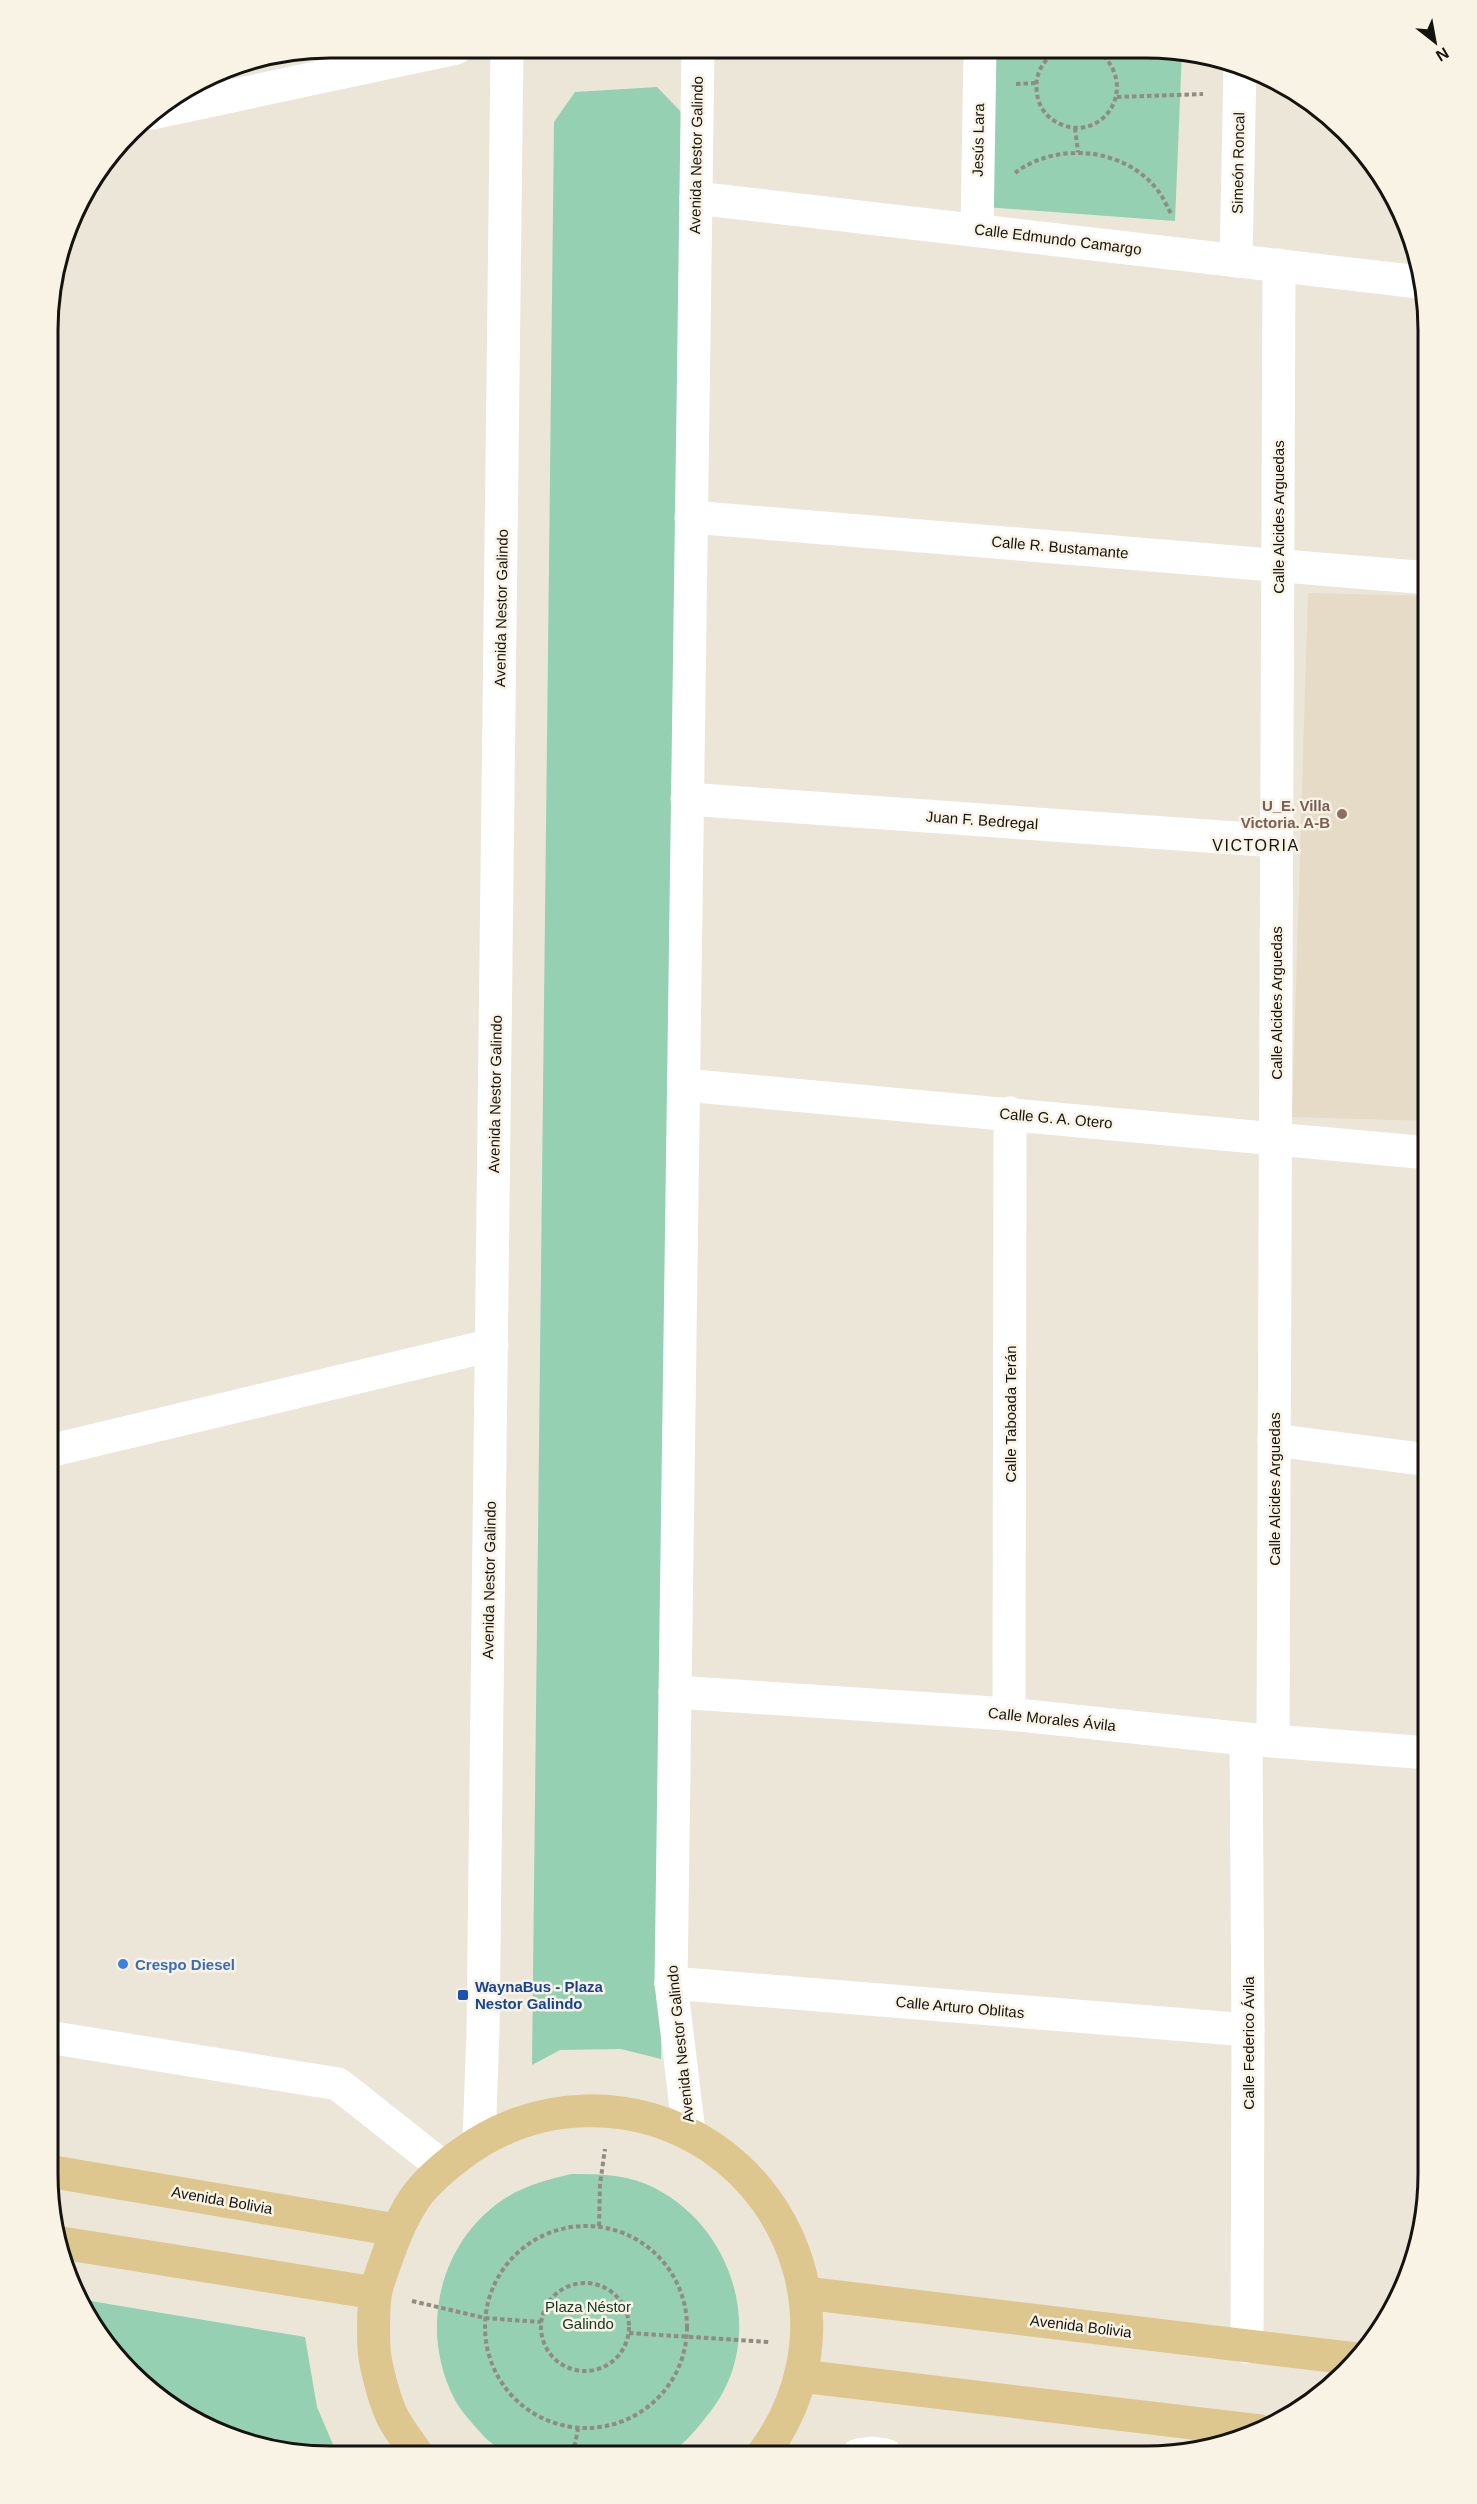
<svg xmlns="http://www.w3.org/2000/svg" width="1477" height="2504" font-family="Arial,sans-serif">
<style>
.built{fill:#e5dbc7}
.green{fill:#94d0b1}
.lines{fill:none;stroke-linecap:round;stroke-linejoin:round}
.path{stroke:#908c82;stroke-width:4;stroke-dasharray:4.5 3;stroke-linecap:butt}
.minor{stroke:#fff;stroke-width:33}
.major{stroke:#ddc78e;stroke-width:33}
.education-dot{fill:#8d6e63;stroke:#f9f3e6;stroke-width:2}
.shop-dot{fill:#3f7fe0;stroke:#f9f3e6;stroke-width:2}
.transit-dot{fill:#1a4fb4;stroke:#f9f3e6;stroke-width:2}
.labels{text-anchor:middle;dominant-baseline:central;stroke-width:5;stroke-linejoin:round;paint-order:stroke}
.street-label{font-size:15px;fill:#15130e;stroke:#f9f3e6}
.education-label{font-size:15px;font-weight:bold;fill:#785e54;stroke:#f9f3e6;text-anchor:end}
.shop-label{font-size:15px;font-weight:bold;fill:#366cbe;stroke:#f9f3e6;text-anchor:start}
.transit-label{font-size:15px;font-weight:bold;fill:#164399;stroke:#f9f3e6;text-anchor:start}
.park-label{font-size:15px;fill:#123626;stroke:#f9f3e6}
.neighbourhood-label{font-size:16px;letter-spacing:1.5px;fill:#15130e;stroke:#f9f3e6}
.rim{fill:none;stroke:#15130e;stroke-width:3}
</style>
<rect width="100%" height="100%" fill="#ece6d9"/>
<!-- built -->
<path class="built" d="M1308,593L1429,596V1121L1292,1117Z"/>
<!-- green -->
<g class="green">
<path d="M991,50H1182L1175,221L985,207Z"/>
<path d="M657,87L684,115L661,2059L621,2049L560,2050L532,2065L554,122L575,92Z"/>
<path d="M571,2174C596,2174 622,2174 646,2184C735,2222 771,2342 706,2417C695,2431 681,2449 664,2455C657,2457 647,2455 640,2455C618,2455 596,2454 574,2454C539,2454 505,2462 481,2433C472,2423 461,2411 455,2400C419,2332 438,2245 501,2201C522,2186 547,2180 571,2174Z"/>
<path d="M79,2299L305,2337L317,2407L337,2454H294L222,2434L158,2397L106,2345Z"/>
</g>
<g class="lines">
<!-- path -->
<g class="path">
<path d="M1058,50C1043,60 1034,74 1037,93C1038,104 1044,114 1053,120C1099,150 1144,87 1097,50"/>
<path d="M1016,84L1036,83"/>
<path d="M1117,97L1203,94"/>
<path d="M1075,128L1078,152"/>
<path d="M1015,173C1058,140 1130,148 1161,195C1165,201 1168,209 1172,215"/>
<circle cx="586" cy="2327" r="101"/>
<path d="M599,2226L600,2184L605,2149"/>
<circle cx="585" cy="2327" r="44"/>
<path d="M412,2301L485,2318L541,2322"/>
<path d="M629,2333L769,2342"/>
<path d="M573,2454L578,2429"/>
</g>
<!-- minor -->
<g class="minor">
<path d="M152,113L456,48"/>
<path d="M696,198L1419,282"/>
<path d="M977,230L980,50"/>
<path d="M1236,261L1240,66"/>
<path d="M691,517L1429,578"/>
<path d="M687,799L1277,841"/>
<path d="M684,1085L1429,1153"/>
<path d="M1274,1440L1429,1460"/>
<path d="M49,1451L492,1345"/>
<path d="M675,1692L1009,1714L1246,1739L1429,1753"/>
<path d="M1009,1714L1010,1113"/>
<path d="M1246,1739L1248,2030L1247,2347"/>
<path d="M1273,1740L1279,265"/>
<path d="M671,1983L1248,2030"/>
<path d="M48,2037L338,2084L443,2167"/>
<path d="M689,2132L671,1983L698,49"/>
<path d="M479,2140L483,2031L507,49"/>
<path d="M858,2455L872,2453L886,2455"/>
</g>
<!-- major -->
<g class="major">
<path d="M48,2171L396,2230"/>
<path d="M62,2243L375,2293"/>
<path d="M805,2293L1357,2359"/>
<path d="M801,2376L1260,2431"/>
<path d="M417,2454C409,2442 399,2430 393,2418C385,2402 378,2375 375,2358C373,2346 373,2303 376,2291C378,2281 382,2272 385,2263C393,2240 401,2219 415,2198C427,2181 444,2167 460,2155C534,2099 634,2096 711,2147C754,2176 785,2219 799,2269C817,2334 803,2401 762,2455"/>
</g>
</g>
<!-- markers -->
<circle class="education-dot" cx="1342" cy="814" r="6"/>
<circle class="shop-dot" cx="123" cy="1964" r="6"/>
<rect class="transit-dot" x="457" y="1989" width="12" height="12" rx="3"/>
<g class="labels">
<!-- street labels -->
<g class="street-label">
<text transform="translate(978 140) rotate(-89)">Jesús Lara</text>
<text transform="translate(696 155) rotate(-89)">Avenida Nestor Galindo</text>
<text transform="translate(1238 163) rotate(-89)">Simeón Roncal</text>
<text transform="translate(1058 239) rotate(7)">Calle Edmundo Camargo</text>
<text transform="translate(1278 517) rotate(-90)">Calle Alcides Arguedas</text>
<text transform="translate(1060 547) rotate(5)">Calle R. Bustamante</text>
<text transform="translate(501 608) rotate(-89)">Avenida Nestor Galindo</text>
<text transform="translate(982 820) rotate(4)">Juan F. Bedregal</text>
<text transform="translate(1276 1003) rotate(-90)">Calle Alcides Arguedas</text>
<text transform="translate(495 1094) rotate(-89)">Avenida Nestor Galindo</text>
<text transform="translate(1056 1118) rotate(5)">Calle G. A. Otero</text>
<text transform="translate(1010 1414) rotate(-90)">Calle Taboada Terán</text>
<text transform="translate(1274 1489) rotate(-90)">Calle Alcides Arguedas</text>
<text transform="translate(489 1580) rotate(-89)">Avenida Nestor Galindo</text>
<text transform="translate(1052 1719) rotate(6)">Calle Morales Ávila</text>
<text transform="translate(960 2007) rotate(5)">Calle Arturo Oblitas</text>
<text transform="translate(1248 2043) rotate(-90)">Calle Federico Ávila</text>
<text transform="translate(680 2044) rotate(-96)">Avenida Nestor Galindo</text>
<text transform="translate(222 2200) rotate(10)">Avenida Bolivia</text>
<text transform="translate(1081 2326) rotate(7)">Avenida Bolivia</text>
</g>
<!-- education labels -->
<g class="education-label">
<text x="1330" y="805">U_E. Villa<tspan x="1330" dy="17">Victoria. A-B</tspan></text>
</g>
<!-- shop labels -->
<g class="shop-label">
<text x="135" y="1964">Crespo Diesel</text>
</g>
<!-- transit labels -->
<g class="transit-label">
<text x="475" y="1986">WaynaBus - Plaza<tspan x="475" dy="17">Nestor Galindo</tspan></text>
</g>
<!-- park labels -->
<g class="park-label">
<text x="588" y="2306">Plaza Néstor<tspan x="588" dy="17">Galindo</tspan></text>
</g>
<!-- neighbourhood labels -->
<g class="neighbourhood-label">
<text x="1256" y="845">VICTORIA</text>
</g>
</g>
<!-- crop -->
<path d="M0 0H1477V2504H0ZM330 58H1146A272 272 0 0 1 1418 330V2174A272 272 0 0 1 1146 2446H330A272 272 0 0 1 58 2174V330A272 272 0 0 1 330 58Z" fill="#f9f3e6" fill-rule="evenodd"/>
<path class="rim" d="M330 58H1146A272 272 0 0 1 1418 330V2174A272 272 0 0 1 1146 2446H330A272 272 0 0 1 58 2174V330A272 272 0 0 1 330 58Z"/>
<!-- north arrow -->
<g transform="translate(1435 42) rotate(149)" stroke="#f9f3e6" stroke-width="4.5" paint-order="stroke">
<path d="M0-4.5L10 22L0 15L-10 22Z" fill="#15130e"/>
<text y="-9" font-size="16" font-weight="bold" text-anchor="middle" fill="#15130e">N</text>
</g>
</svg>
